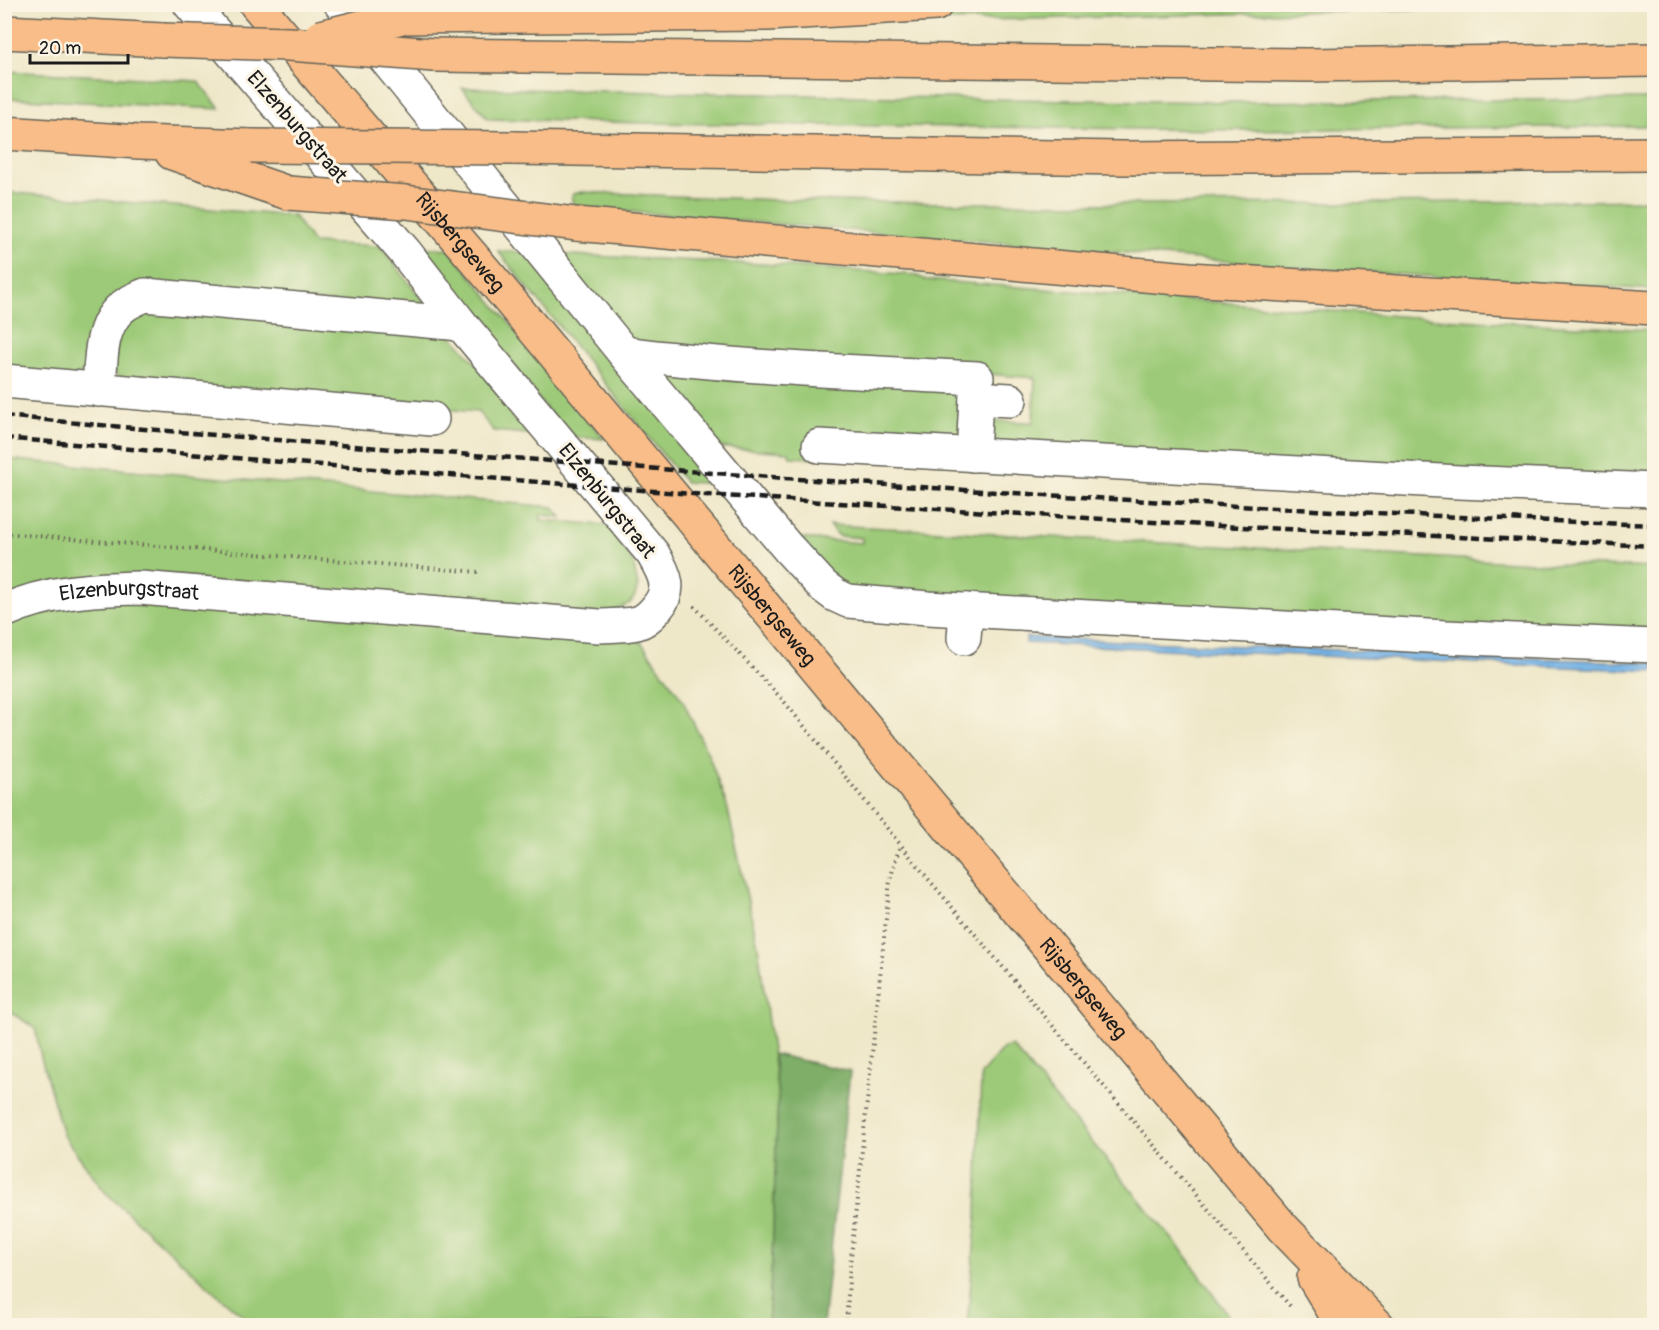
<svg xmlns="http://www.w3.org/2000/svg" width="1659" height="1330" font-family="Pangolin,sans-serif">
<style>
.green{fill:#9dca78;stroke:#5c734a;stroke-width:1.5}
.forest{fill:#7eae68;stroke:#4d6542;stroke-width:1.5}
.water{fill:#74b3e7;stroke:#486882;stroke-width:1.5}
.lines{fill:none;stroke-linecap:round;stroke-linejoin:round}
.minor-casing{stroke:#666358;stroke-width:36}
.major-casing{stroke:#666358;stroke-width:36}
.highway-casing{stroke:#666358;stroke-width:36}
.path{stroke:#666358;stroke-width:4;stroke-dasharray:1.5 4.5;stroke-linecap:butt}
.minor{stroke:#fff;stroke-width:33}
.major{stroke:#f8bd88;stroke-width:33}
.highway{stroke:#f8bd88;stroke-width:33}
.rail{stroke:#1c1c1c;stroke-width:4.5;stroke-dasharray:9 4.5;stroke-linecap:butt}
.highway-bridge-casing{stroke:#666358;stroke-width:36;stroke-linecap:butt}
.highway-bridge{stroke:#f8bd88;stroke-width:33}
.labels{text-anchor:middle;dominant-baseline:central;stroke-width:6;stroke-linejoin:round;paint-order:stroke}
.street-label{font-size:21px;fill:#1c1c1c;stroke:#fcf5e5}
</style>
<rect width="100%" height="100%" fill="#fcf5e5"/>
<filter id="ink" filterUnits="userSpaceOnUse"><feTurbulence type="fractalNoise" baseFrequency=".0167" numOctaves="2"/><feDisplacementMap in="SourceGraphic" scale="12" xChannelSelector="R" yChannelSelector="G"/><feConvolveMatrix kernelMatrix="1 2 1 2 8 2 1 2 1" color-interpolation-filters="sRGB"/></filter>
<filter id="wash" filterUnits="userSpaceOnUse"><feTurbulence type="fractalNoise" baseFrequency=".008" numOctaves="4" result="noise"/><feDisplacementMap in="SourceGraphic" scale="24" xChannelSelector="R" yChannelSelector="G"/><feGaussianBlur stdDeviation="1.35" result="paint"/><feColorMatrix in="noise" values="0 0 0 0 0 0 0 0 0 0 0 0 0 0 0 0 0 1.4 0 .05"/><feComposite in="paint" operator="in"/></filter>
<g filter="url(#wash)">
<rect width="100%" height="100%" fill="#eee7c8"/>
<!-- green -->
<g class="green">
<path d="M1062,4L1588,5L946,21V15Z"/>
<path d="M4,71L198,81L220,109L5,98Z"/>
<path d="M462,88L993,99L1231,102L1654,99V126L1230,130L641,123L488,119Z"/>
<path d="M4,192L294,216L313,243L380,246L428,307L150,293L89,368L73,378L5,372Z"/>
<path d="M582,192C648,195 714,198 781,200C1072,207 1363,203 1654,200V290L1331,270L584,208C576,207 569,203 573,194Z"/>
<path d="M417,247L449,249L604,439L569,437Z"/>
<path d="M498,251L536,253L721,484L685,482Z"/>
<path d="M549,254L762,264L915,275L926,280L1438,319L1654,330V481L986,451V421L1033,422L1035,378L630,343Z"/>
<path d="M150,308L445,328L538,435L494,431L478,412L123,383L114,371L118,326Z"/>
<path d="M644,359L961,387L967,428L951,447L816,458L790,457L789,452L715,447Z"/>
<path d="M5,459L553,507L562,517L541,515V520L607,525L633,562L638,586L635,596L630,603L608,614L482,608L5,602Z"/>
<path d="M829,525L1552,564L1654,568V639L850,595L786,537L862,543V538L838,536Z"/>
<path d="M98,599L638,638L682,699L709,756L727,806L758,946L778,1096L772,1260L768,1325H254L218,1295L105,1192L63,1135L41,1057L35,1028L5,1009V621Z"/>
<path d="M1012,1046L1188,1258L1235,1325H967L977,1215L981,1074L1004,1048Z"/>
</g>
<!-- forest -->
<path class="forest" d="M773,1054L850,1071L823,1325H768L772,1260L778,1096Z"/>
<!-- water -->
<path class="water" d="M1026,637L1654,663V671L1026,643Z"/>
</g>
<g filter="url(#ink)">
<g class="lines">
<defs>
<g id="minor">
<path d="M341,4L624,353L788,548L823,586L835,595L848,601L928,608L1446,637L1654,646"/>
<path d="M624,353C741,368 860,372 977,378L973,455"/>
<path d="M4,381L432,419"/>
<path d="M99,390C101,364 99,328 120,309C127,302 136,299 145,295L461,324"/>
<path d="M976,398L1010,400"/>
<path d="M819,446L1459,482L1654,490"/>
<path id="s1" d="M4,611C48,591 93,589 140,588L599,626C611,625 625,626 637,623C645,621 651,615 656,609C674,588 664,574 653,554L461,324L405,252L190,4"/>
<path d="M964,638L966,610"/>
</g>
<g id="major">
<path id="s2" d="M256,4L496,284L1283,1228L1378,1326"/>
<path d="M1314,1278L1343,1326"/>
</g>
<g id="highway">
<path d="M402,17L768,14L936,4"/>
<path d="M4,32L163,40"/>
<path d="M434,55L1307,65L1654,60"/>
<path d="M4,133L139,142L251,146"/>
<path d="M512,148L1123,158L1654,154"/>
<path d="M172,153L288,193"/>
<path d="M576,224L1189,279L1654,308"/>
</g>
</defs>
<!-- minor casing -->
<use href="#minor" class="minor-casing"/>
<!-- major casing -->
<use href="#major" class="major-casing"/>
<!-- highway casing -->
<use href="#highway" class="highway-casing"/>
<!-- path -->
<g class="path">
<path d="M4,533L83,540L479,572"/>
<path d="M694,606L782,699L930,881L1290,1306"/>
<path d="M846,1326L850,1266L890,880L900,845"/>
</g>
<!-- minor -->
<use href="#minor" class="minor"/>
<!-- major -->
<use href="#major" class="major"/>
<!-- highway -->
<use href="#highway" class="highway"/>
<!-- rail -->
<g class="rail">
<path d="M4,416C178,433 352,446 526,459C902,488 1278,511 1654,525"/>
<path d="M4,438L270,461L706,495L1220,526L1654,546"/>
</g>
<defs>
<g id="highway-bridge">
<path d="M320,37L402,17"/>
<path d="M163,40L289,44L434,55"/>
<path d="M251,146L512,148"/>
<path d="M288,193L406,202L576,224"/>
</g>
</defs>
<!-- highway-bridge casing -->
<use href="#highway-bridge" class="highway-bridge-casing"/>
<!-- highway-bridge -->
<use href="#highway-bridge" class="highway-bridge"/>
</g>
</g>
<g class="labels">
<!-- street labels -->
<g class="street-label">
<text transform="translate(297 127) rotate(49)">Elzenburgstraat</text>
<text stroke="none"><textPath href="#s2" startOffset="314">Rijsbergseweg</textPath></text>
<text transform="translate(607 501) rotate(51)">Elzenburgstraat</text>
<text stroke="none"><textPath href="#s1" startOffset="128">Elzenburgstraat</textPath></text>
<text stroke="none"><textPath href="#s2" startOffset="800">Rijsbergseweg</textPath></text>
<text stroke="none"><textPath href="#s2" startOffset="1286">Rijsbergseweg</textPath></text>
</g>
</g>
<!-- margin -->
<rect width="1659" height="1330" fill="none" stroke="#fcf5e5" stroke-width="24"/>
<!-- scale -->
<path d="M30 54v9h98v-9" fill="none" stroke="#1c1c1c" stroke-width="3"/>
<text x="39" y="54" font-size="18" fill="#1c1c1c" stroke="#fcf5e5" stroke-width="4.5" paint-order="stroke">20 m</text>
</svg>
